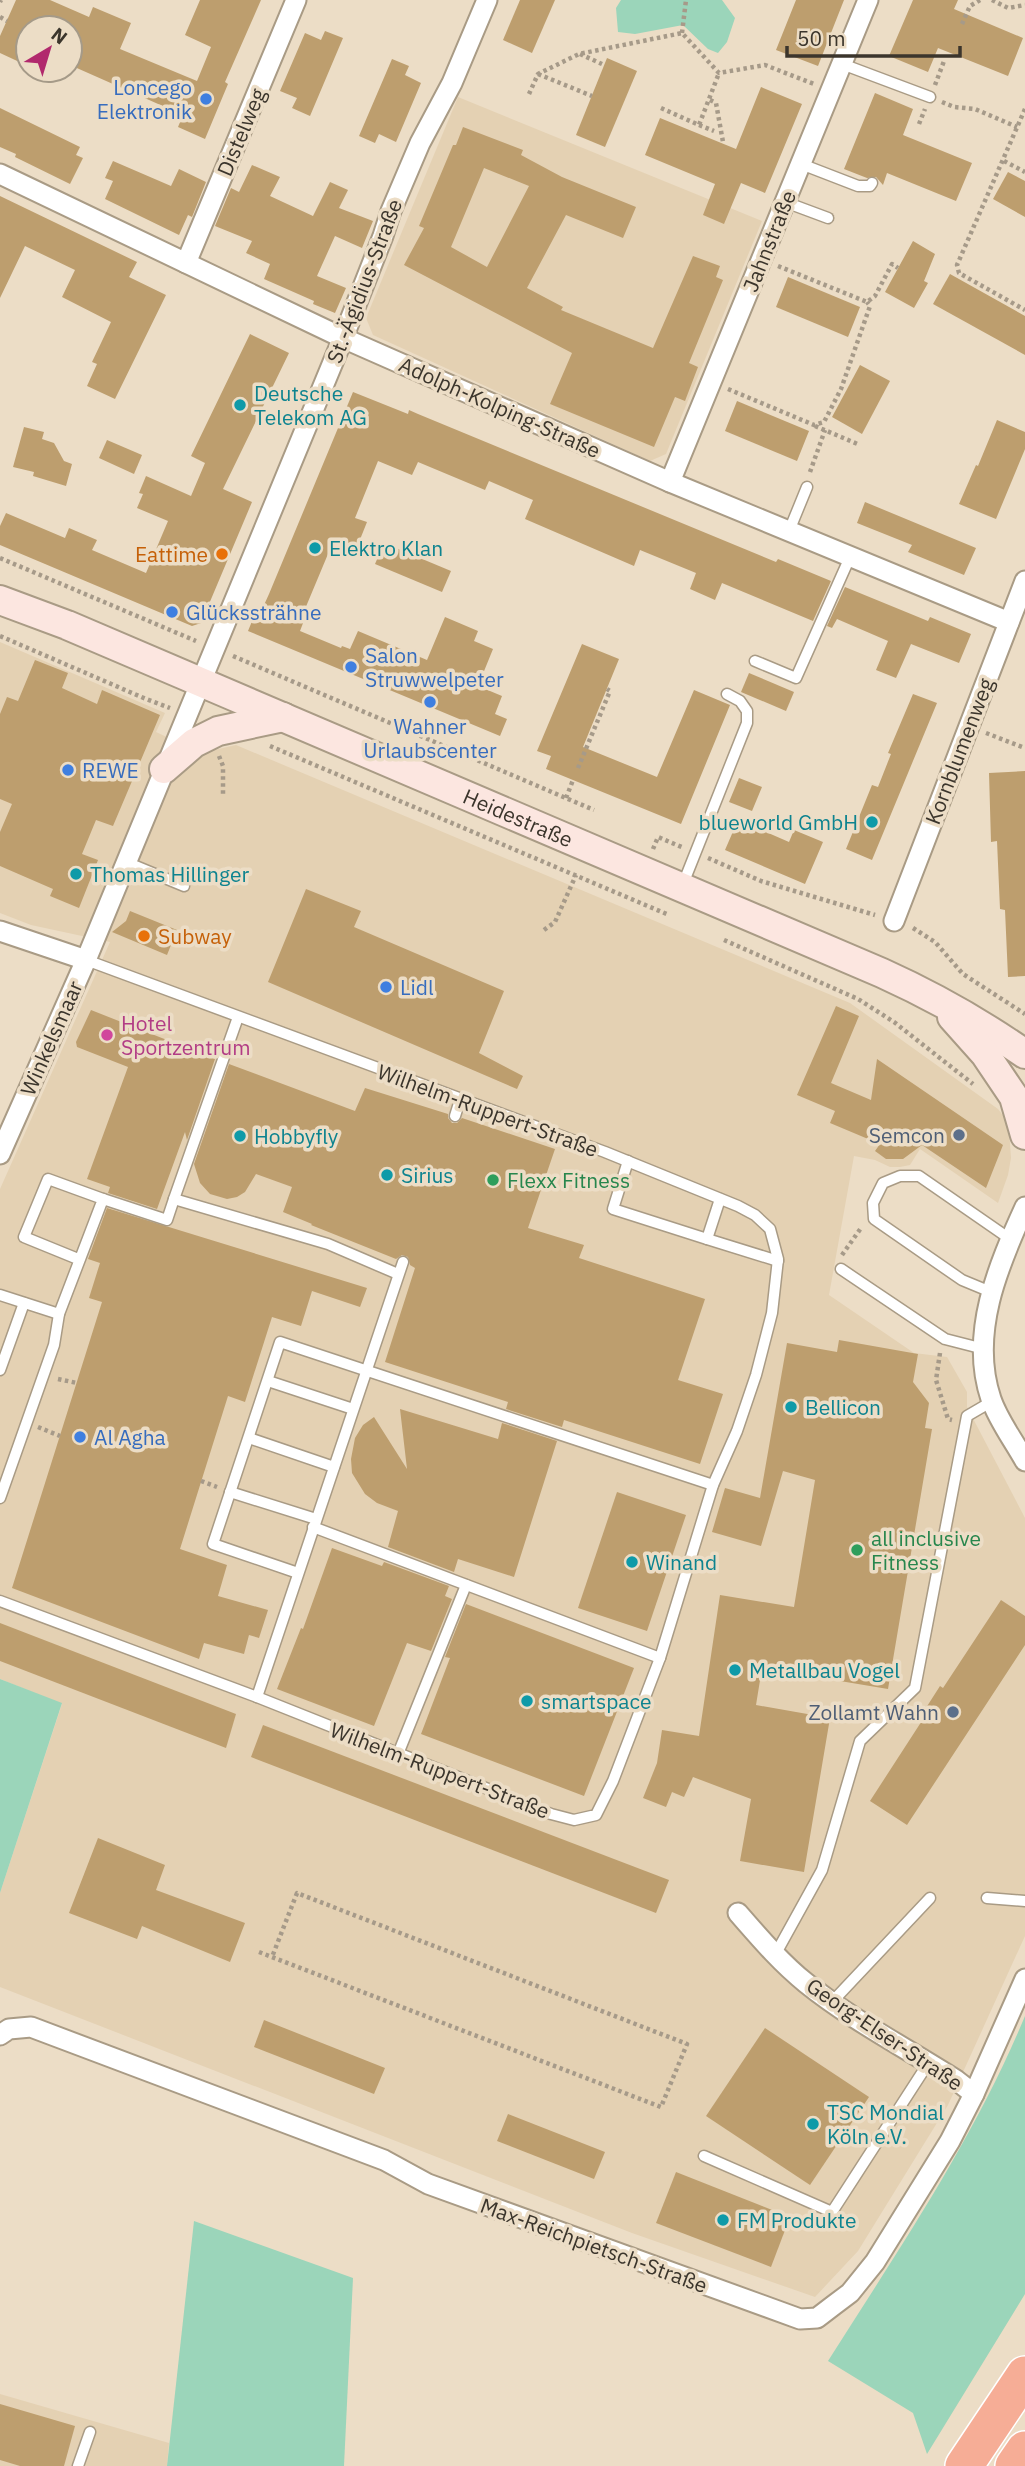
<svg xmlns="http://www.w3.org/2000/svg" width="1025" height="2466" font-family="'IBM Plex Sans',sans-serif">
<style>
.built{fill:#e4d1b3}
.green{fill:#9bd5ba}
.building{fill:#bd9e6e;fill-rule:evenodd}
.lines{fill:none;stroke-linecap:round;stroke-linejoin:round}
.service-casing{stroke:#a99b85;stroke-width:13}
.minor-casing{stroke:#a99b85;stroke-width:23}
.secondary-casing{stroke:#a99b85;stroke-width:32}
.motorway-casing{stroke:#fff;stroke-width:40}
.path{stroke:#a69a89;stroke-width:4.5;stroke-dasharray:3.5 3.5;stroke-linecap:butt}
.service{stroke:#fff;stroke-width:10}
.minor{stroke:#fff;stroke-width:19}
.secondary{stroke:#fce6e0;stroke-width:28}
.motorway{stroke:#f6ad96;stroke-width:37}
.shop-dot{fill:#3f7fe0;stroke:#ecddc6;stroke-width:2.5}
.culture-dot{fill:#0f9aa8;stroke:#ecddc6;stroke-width:2.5}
.food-dot{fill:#e8710a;stroke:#ecddc6;stroke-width:2.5}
.hotel-dot{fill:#d1479c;stroke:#ecddc6;stroke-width:2.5}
.service-dot{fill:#5c6f8a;stroke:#ecddc6;stroke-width:2.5}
.leisure-dot{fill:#2e9e5b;stroke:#ecddc6;stroke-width:2.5}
.labels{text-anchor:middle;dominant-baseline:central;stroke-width:7;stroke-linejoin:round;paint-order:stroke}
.shop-label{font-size:21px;fill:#366cbe;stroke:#ecddc6;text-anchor:start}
.street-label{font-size:21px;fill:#3b352c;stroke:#ecddc6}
.culture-label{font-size:21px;fill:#0d838f;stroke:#ecddc6;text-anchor:start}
.food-label{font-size:21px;fill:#c56008;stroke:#ecddc6;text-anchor:end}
.hotel-label{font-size:21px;fill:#b23c85;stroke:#ecddc6;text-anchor:start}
.service-label{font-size:21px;fill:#4e5e75;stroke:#ecddc6;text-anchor:end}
.leisure-label{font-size:21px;fill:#27864d;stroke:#ecddc6;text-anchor:start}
</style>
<rect width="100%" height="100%" fill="#ecddc6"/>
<!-- built -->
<g class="built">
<path d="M458,97L762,221L666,454L650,461L373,335L366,318Z"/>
<path d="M0,642L165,713L156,732L201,753L236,745L850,1003L998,1109L1005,1118L1009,1130L1011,1158L1008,1175L998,1203L920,1149L910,1165L900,1167H890L875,1160L854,1156L829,1295L914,1353L947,1357L967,1392V1407L1025,1518V1936L948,2105L858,2251L815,2297L632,2233L0,1987V1893L62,1704L0,1679V1189L110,942L31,925L0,913Z"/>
<path d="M0,2394L169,2443L167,2466H0Z"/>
</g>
<!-- green -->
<g class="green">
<path d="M621,0H722L735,18L727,42L718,53L708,49L683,25L635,34L618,32L616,8Z"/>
<path d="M0,1679L62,1703L0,1893Z"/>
<path d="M1025,2016V2294L927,2454L913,2413L828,2361C899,2249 974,2139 1025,2016Z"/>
<path d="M194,2221L353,2278L344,2466H167Z"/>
</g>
<!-- building -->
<g class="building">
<path d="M16,0H50L89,17L93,7L131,23L120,49L197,81L211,47L185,35L200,0H261L225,82L228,84L205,139L178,127L183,115L70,65L79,40L70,33V28H28V66L0,53V36Z"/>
<path d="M520,0H555L532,53L503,40Z"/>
<path d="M796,0H844L818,66L776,50Z"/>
<path d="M913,0H958L954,9L1023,38L1008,76L938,48L928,72L889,56Z"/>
<path d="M325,31L343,38L310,116L292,108L297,98L280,91L305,33L321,40Z"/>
<path d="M607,58L637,71L605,147L576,135Z"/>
<path d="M392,59L409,66L405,75L421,83L396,142L379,134L375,143L359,136Z"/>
<path d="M761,87L802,104L765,193L741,183L724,224L703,215L715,184L645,155L660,118L736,149Z"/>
<path d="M875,93L913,109L903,135L972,163L956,201L887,173L883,185L876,177L867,178L844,169Z"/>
<path d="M0,108L80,147L76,155L83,158L70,184L15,157L16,154L0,147Z"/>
<path d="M463,127L523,150L521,155L562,177L636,207L623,238L566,215L527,288L563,307L561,310L653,348L693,256L720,266L716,277L723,280L689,363L698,367L685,401L675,397L654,447L550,404L572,353L404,265L424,228L419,226L453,145H456ZM484,168L529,186L487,267L451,247Z"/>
<path d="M113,161L171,186L179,169L206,182L192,217L188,215L179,235L105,199L113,181L105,178Z"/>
<path d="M252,165L280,177L270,196L313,216L330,182L348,190L339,208L373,221L362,248L335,236L317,276L346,288L335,313L313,304L314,301L264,279L270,264L246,253L252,241L215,226L231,188L239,192Z"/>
<path d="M1008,172L1025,181V217L993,199Z"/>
<path d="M0,196L137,262L129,277L166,295L115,399L87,386L97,364L92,362L111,322L62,297L75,270L25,246L0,298Z"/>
<path d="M913,241L935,254L924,281L928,283L914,308L885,292Z"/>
<path d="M950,274L1025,316V355L933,304Z"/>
<path d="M788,277L860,307L848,337L776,307Z"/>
<path d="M250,334L289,353L223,489L252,502L201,623L192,626L0,545V526L6,513L65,538L69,528L97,540L92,550L146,573L168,521L137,508L143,494L139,493L146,476L191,496L205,463L191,456Z"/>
<path d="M860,365L890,381L862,434L832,417Z"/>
<path d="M353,392L408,414L409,410L418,414L776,562L778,559L831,581L813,621L722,583L715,600L690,589L696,573L640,550L634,566L525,519L533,500L489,481L485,490L418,462L412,475L378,461L355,518L367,522L357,547L344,542L337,558L328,554L305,609L308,610L300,631L341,648L342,646L350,649L358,631L427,660L445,617L478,631L474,641L493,649L478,686L502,696L495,714L507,719L500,736L248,631L255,614L259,616L269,594Z"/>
<path d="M737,401L809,431L797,461L725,431Z"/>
<path d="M997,420L1025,432V449L996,519L959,504L976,465L978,466Z"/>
<path d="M24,427L44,432L42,439L54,443L64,461L72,464L66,486L33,476L34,472L13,467Z"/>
<path d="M107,440L142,455L134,474L99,458Z"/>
<path d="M865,502L976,548L964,575L908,552L912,545L857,523Z"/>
<path d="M384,543L451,571L442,592L375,564Z"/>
<path d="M845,587L928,621L930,617L971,634L959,663L911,644L896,678L876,670L888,641L837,619L832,628L827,626Z"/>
<path d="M582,644L619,659L583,747L657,777L694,690L730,705L681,824L546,769L551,756L537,751Z"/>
<path d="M35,660L68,673L62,688L97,704L102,690L160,715L113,826L96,820L82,854L98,860L79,908L50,896L53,889L0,866V832L12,804L0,799V714L7,697L18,701Z"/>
<path d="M749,673L794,692L786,711L741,692Z"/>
<path d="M913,694L937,703L872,860L846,849L872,785L878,787L891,754L888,753Z"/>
<path d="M1025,771V976L1008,977L1005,910L1000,909L997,841L991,842L989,773Z"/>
<path d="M739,778L762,787L752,811L729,802Z"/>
<path d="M738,820L789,842L794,830L823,842L805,884L725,850Z"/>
<path d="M306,889L361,911L354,927L504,991L479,1053L523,1076L517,1089L268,982Z"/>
<path d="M130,911L177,930L167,955L112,932L126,921Z"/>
<path d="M836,1006L859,1016L831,1083L871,1100L877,1059L1003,1145L986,1188L922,1145L903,1159H886L875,1151L880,1144L830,1123L835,1111L797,1095Z"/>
<path d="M91,1010L215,1059L187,1140L185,1132L157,1209L108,1193L110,1187L87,1179L128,1067L77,1047L76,1042Z"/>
<path d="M229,1064L355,1111L365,1088L448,1114V1118L452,1123H457L462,1118L555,1149L528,1228L584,1245L579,1258L705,1299L678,1380L723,1394L700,1464L564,1420L562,1427L506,1409L508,1402L385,1362L415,1268L410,1265L408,1257L402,1255L396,1259L311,1225L312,1224L283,1212L292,1187L256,1174L245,1192L237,1197L227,1199L210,1194L200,1183L194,1164Z"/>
<path d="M107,1208L367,1288L360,1307L312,1291L301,1326L272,1317L245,1402L228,1396L180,1549L227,1565L218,1596L268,1610L259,1638L249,1635L244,1654L204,1643L199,1659L12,1588L102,1302L89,1298L100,1263L88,1259Z"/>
<path d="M839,1340L918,1354L913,1382L929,1403L925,1428L932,1429L888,1689L762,1668L756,1705L830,1718L804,1872L740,1861L751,1799L693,1777L684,1797L672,1792L666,1807L643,1798L657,1763L662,1730L699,1736L720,1595L794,1607L815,1480L783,1471L761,1546L712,1532L725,1488L760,1498L787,1343L837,1352Z"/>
<path d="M400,1409L498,1439L502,1423L557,1441L514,1577L458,1559L454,1572L388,1547L398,1511L377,1503L365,1494L352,1473L351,1459L355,1438L363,1425L374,1417L407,1469Z"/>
<path d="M617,1492L686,1515L647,1631L578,1608Z"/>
<path d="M332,1548L382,1566L384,1562L449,1586L445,1596L452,1599L431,1651L407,1643L374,1726L277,1689L301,1628L303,1629Z"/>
<path d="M1001,1600L1025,1616V1645L907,1825L870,1801L927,1713L924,1711L940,1686L943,1688Z"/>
<path d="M466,1604L634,1668L584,1796L421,1734L450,1658L445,1657Z"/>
<path d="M0,1623L236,1714L226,1748L0,1661Z"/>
<path d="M263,1725L669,1880L656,1913L251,1757Z"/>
<path d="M98,1838L165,1865L156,1890L245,1923L230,1962L142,1926L137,1939L69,1913Z"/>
<path d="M264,2020L385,2068L374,2094L254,2047Z"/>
<path d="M765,2028L869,2097L810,2185L706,2116Z"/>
<path d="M508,2114L605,2152L594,2179L497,2141Z"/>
<path d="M676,2172L790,2217L771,2267L656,2223Z"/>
<path d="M0,2404L75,2426L64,2466H20L0,2460Z"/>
</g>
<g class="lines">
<defs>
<g id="service">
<path d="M842,64L930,97"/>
<path d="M801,164L858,186H870L872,183"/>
<path d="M785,202L828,218"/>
<path d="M789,531L807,487"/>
<path d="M755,661L796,678L850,557"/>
<path d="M126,862L184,886"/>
<path d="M683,884L747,723V711L740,701L727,694"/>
<path d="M238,1017L174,1199L328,1244L398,1274"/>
<path d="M455,1116L460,1100"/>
<path d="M628,1161L613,1209L707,1239L720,1199"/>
<path d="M103,1199L167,1220L174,1199"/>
<path d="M707,1239L778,1261"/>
<path d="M841,1269L945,1339L984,1349"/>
<path d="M991,1292L962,1280L874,1219L873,1203L883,1183L900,1176H919L1010,1239"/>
<path d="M0,1295L59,1314"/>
<path d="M0,1370L24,1303"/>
<path d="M268,1381L353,1409"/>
<path d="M249,1438L334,1467"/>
<path d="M230,1492L316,1519"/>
<path d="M0,1498L54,1345L59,1314L103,1199L48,1179L24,1237L78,1259"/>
<path d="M313,1527L660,1658"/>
<path d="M298,1573L213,1544L280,1342L713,1485"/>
<path d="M0,1601L257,1697L551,1814L574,1820L596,1815L613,1781L660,1658L713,1485L737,1431L756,1375L772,1313L778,1259L770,1229L755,1215L738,1206L605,1152L86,960"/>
<path d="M257,1697L403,1262"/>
<path d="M398,1754L466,1585"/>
<path d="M987,1898L1025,1901"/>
<path d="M775,1955L822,1870L860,1741L915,1688L967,1416L991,1402"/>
<path d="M832,2002L930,1898"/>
<path d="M704,2156L832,2212L929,2062"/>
<path d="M78,2466L90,2432"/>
</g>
<g id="minor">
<path d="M0,174L343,338L670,482L1009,622"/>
<path d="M186,263L296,0"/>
<path d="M670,482L868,0"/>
<path d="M894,921L1025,581"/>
<path d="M0,931L86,960"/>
<path d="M0,1154L86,960L343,338L383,236L391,211L420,143L452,83L487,0"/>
<path d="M1025,1207C998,1266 969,1334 991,1399C998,1420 1014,1441 1025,1461"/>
<path d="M738,1913C759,1937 780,1962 806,1983C852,2020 906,2048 956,2080L974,2094"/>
<path d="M0,2035L9,2029L31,2027L384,2160L428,2184L800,2319L817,2318L834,2305L850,2293L875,2262L950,2141L974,2094L1025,1979"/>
</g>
<g id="secondary">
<path id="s1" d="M0,600L67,625L882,973C933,996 979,1022 1025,1054"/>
<path d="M164,769L194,743L218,731L283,717"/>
<path d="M952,1017L985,1054L1014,1097L1025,1135"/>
</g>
<g id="motorway">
<path d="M964,2466L1025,2375"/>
<path d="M1014,2466L1025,2450"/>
</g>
</defs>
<!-- service casing -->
<use href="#service" class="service-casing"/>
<!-- minor casing -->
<use href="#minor" class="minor-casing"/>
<!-- secondary casing -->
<use href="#secondary" class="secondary-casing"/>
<!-- motorway casing -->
<use href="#motorway" class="motorway-casing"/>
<!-- path -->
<g class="path">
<path d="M992,0L1008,8L1025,5"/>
<path d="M0,2L1,0"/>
<path d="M0,17L7,21"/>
<path d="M962,24L970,6L980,0"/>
<path d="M682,33L686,0"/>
<path d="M580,54L602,64"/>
<path d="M538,74L592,96"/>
<path d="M935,85L944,61"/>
<path d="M529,94L538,74L579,54L682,33L719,73L765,65L814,84"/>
<path d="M710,100L716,103L723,142"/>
<path d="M942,102L954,107L975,109L1017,127"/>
<path d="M661,108L699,125L719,73"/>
<path d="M1025,109L957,265L959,273L1025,310"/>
<path d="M919,124L925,109"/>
<path d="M699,125L714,131"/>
<path d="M1004,161L1025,172"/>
<path d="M778,266L867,302L875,296L892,264L898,268"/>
<path d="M728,389L814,425L824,422L841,389L870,306L867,302"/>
<path d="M815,426L860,445"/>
<path d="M810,472L825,430"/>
<path d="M0,558L196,641"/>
<path d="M0,636L146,699L170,708"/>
<path d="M233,656L594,810"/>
<path d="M986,733L1025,748"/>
<path d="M270,746L669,915"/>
<path d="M219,756L223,766V795"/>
<path d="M578,768L610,691L607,689"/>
<path d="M566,798L573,780"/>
<path d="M653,849L658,837L684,848"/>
<path d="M708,858L761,881L875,915"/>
<path d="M913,928L935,942L963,974L1025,1014"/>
<path d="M544,930L555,922L576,875"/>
<path d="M724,940L858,999L894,1022L973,1084"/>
<path d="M842,1255L861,1228"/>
<path d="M940,1353L936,1380L948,1419L952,1420"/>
<path d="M58,1379L77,1383"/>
<path d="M38,1427L60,1436"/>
<path d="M201,1481L217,1487"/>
<path d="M259,1952L661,2107L687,2044L297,1893L272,1957"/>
</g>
<!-- service -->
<use href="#service" class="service"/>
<!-- minor -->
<use href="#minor" class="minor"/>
<!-- secondary -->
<use href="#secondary" class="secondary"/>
<!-- motorway -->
<use href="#motorway" class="motorway"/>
</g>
<!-- markers -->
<g class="shop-dot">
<circle cx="206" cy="99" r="7"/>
<circle cx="172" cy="612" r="7"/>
<circle cx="351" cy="667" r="7"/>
<circle cx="430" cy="702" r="7"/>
<circle cx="68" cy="770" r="7"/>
<circle cx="386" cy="987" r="7"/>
<circle cx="80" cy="1437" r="7"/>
</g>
<g class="culture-dot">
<circle cx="240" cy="405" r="7"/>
<circle cx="315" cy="548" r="7"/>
<circle cx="872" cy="822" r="7"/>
<circle cx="76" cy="874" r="7"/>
<circle cx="240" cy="1136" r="7"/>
<circle cx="387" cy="1175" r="7"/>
<circle cx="791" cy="1407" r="7"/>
<circle cx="632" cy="1562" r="7"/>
<circle cx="735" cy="1670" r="7"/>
<circle cx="527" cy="1701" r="7"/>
<circle cx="813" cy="2124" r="7"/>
<circle cx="723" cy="2220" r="7"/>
</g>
<g class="food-dot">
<circle cx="222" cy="554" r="7"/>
<circle cx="144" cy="936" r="7"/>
</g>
<circle class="hotel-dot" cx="107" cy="1035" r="7"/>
<g class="service-dot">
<circle cx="959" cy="1135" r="7"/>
<circle cx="953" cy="1712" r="7"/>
</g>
<g class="leisure-dot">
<circle cx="493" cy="1180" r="7"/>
<circle cx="857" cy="1550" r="7"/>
</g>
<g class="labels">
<!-- shop labels -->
<g class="shop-label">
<text x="192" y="87" text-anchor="end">Loncego<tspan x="192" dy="24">Elektronik</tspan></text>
<text x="186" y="612">Glückssträhne</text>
<text x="365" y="655">Salon<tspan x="365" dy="24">Struwwelpeter</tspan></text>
<text x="430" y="726" text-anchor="middle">Wahner<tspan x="430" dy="24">Urlaubscenter</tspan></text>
<text x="82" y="770">REWE</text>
<text x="400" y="987">Lidl</text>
<text x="94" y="1437">Al Agha</text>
</g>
<!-- street labels -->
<g class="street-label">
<text transform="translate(241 132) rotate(-67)">Distelweg</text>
<text transform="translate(769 241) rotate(-68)">Jahnstraße</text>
<text transform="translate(364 281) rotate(-69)">St.-Ägidius-Straße</text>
<text transform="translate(500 407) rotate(24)">Adolph-Kolping-Straße</text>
<text transform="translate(959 751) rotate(-69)">Kornblumenweg</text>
<text stroke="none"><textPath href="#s1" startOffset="562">Heidestraße</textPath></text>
<text transform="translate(51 1038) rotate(-66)">Winkelsmaar</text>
<text transform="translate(488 1110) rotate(20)">Wilhelm-Ruppert-Straße</text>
<text transform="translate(440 1770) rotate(21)">Wilhelm-Ruppert-Straße</text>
<text transform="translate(885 2034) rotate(34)">Georg-Elser-Straße</text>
<text transform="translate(594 2245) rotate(20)">Max-Reichpietsch-Straße</text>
</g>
<!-- culture labels -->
<g class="culture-label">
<text x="254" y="393">Deutsche<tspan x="254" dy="24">Telekom AG</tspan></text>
<text x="329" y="548">Elektro Klan</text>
<text x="858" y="822" text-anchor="end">blueworld GmbH</text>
<text x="90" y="874">Thomas Hillinger</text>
<text x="254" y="1136">Hobbyfly</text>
<text x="401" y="1175">Sirius</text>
<text x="805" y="1407">Bellicon</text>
<text x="646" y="1562">Winand</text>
<text x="749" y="1670">Metallbau Vogel</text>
<text x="541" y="1701">smartspace</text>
<text x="827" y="2112">TSC Mondial<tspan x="827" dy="24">Köln e.V.</tspan></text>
<text x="737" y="2220">FM Produkte</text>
</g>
<!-- food labels -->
<g class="food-label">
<text x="208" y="554">Eattime</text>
<text x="158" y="936" text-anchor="start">Subway</text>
</g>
<!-- hotel labels -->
<g class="hotel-label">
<text x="121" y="1023">Hotel<tspan x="121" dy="24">Sportzentrum</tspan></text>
</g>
<!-- service labels -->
<g class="service-label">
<text x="945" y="1135">Semcon</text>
<text x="939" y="1712">Zollamt Wahn</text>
</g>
<!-- leisure labels -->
<g class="leisure-label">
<text x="507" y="1180">Flexx Fitness</text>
<text x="871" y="1538">all inclusive<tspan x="871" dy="24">Fitness</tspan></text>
</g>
</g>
<!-- north arrow -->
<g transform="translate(49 49) rotate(38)"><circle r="33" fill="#ecddc6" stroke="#a59a88" stroke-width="2"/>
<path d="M0-5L12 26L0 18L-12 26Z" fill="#b1296d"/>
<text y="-10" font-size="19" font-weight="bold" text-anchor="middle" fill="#3b352c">N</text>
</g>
<!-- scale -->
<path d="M787 46v10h173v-10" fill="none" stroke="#3b352c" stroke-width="3.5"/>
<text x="797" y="46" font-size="21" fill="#3b352c" stroke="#ecddc6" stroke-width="5" paint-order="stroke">50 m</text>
</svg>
